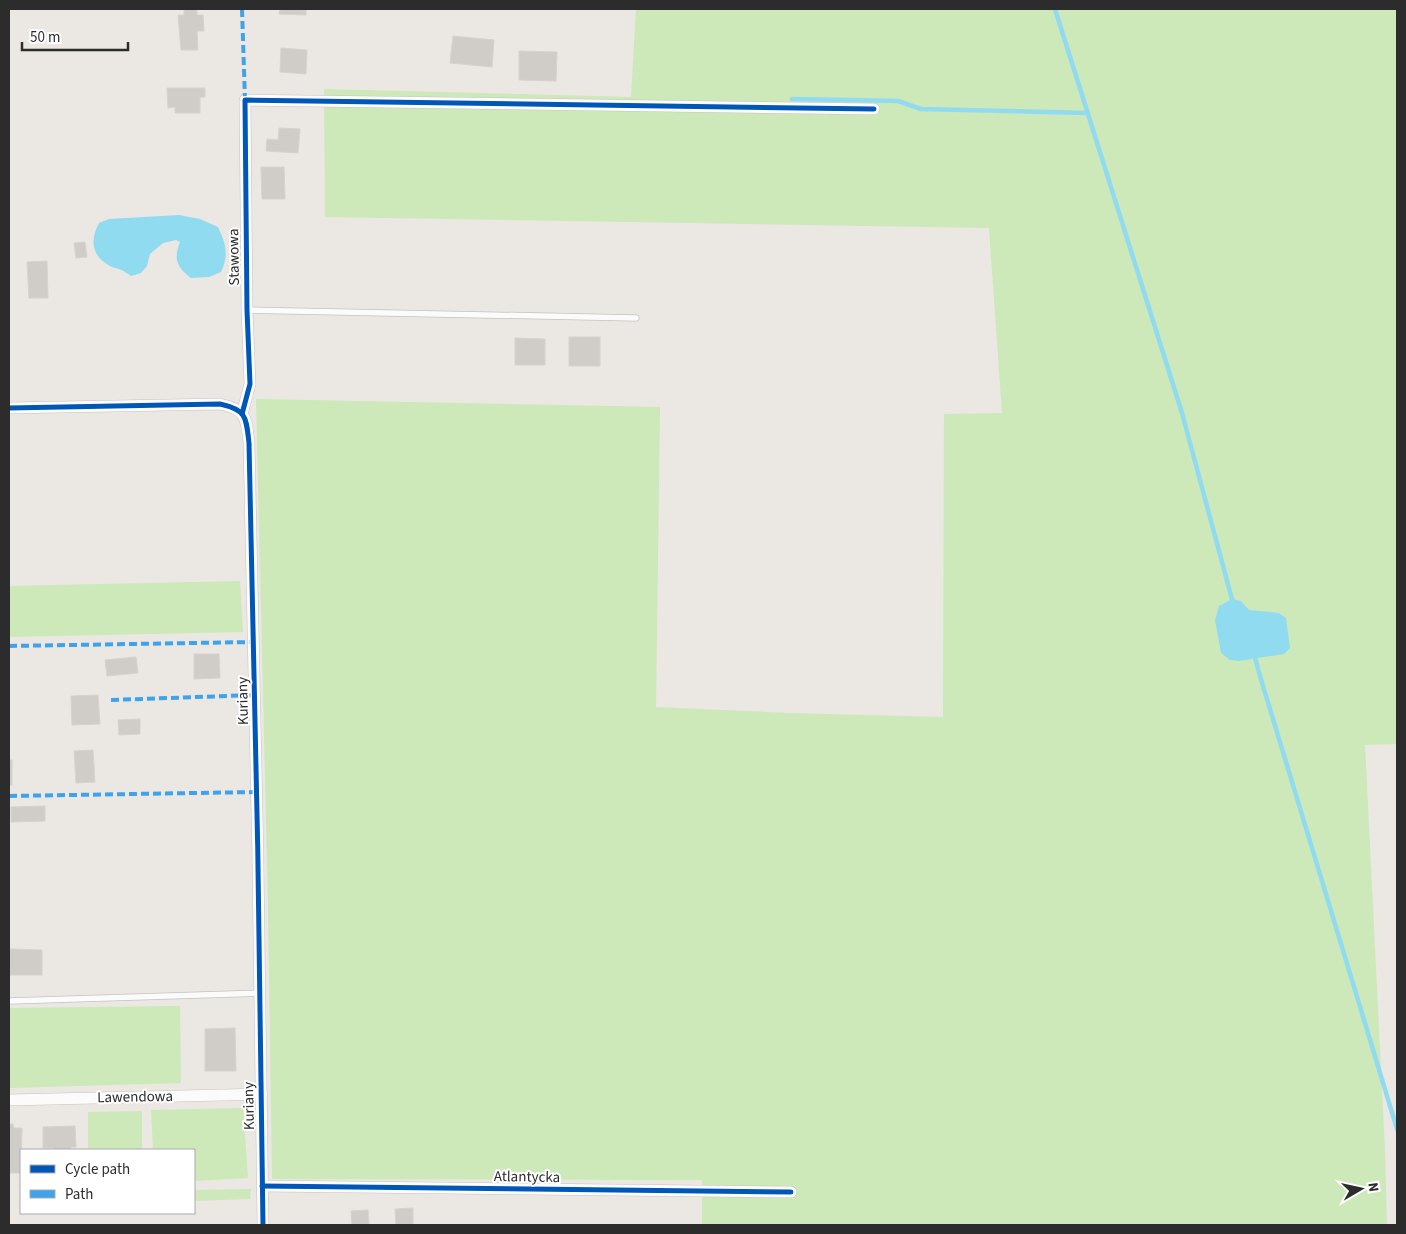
<svg xmlns="http://www.w3.org/2000/svg" width="1406" height="1234" font-family="'Source Sans 3',sans-serif">
<style>
.green{fill:#cde8b9}
.water{fill:#91dbf1}
.lines{fill:none;stroke-linecap:round;stroke-linejoin:round}
.stream{stroke:#91dbf1;stroke-width:4.5}
.building{fill:#d0cdc9;stroke:#d6d3ce}
.lane-casing{stroke:#c4c3c3;stroke-width:7}
.street-casing{stroke:#c4c3c3;stroke-width:12}
.lane{stroke:#fcfbfb;stroke-width:5.5}
.street{stroke:#fcfbfb;stroke-width:11}
.quiet{stroke:#3ea3eb;stroke-width:4;stroke-dasharray:8 4;stroke-linecap:butt}
.cycleway-casing{stroke:#fff;stroke-width:8}
.cycleway{stroke:#0057b8;stroke-width:5}
.labels{text-anchor:middle;dominant-baseline:central;stroke-width:4;stroke-linejoin:round;paint-order:stroke}
.street-label{font-size:15px;fill:#2c2c2c;stroke:#fff}
</style>
<rect width="100%" height="100%" fill="#ebe7e2"/>
<!-- green -->
<g class="green">
<path d="M636,9H1397V744L1365,745L1385,1151L1387,1225H702V1180L272,1179L268,905L256,399L660,407L656,707L789,713L943,717L944,414L1002,413L989,228L325,217L324,89L631,97Z"/>
<path d="M240,581L243,632L9,637V586Z"/>
<path d="M180,1006L181,1083L9,1088V1008Z"/>
<path d="M243,1108L248,1178L194,1181V1150H153L151,1110Z"/>
<path d="M142,1111V1150H88V1112Z"/>
<path d="M251,1189L250,1199L194,1201V1190Z"/>
</g>
<!-- water -->
<g class="water">
<path d="M179,215L200,219L218,227C226,244 229,255 221,272L209,277L191,278C177,267 173,260 180,242L176,240L163,243L150,254L147,266L141,273L131,276C128,274 124,271 121,270C117,268 113,268 110,266C91,256 90,240 99,223L109,219Z"/>
<path d="M1232,599L1241,601L1249,610L1279,613L1286,618L1290,648L1284,654L1239,661L1230,660L1221,653L1215,620L1219,606Z"/>
</g>
<g class="lines">
<!-- stream -->
<g class="stream">
<path d="M1055,9L1182,413L1233,603"/>
<path d="M792,99L898,101L921,109L1088,113"/>
<path d="M1254,654L1260,676L1397,1129"/>
</g>
</g>
<!-- building -->
<g class="building">
<path d="M184,9H197V15H203L204,31H197L198,50H181L178,15H184Z"/>
<path d="M280,9H306V15L279,14Z"/>
<path d="M453,36L494,40L492,67L450,63Z"/>
<path d="M281,48L307,50L306,74L280,72Z"/>
<path d="M519,51L557,52L556,81L519,80Z"/>
<path d="M167,88H205V97H200V113H175V107L168,108Z"/>
<path d="M279,128L300,129L298,153L266,151L267,139L278,140Z"/>
<path d="M261,167H284L285,199H262Z"/>
<path d="M85,242L87,257L76,258L74,243Z"/>
<path d="M47,261L48,298H29L27,262Z"/>
<rect x="569" y="337" width="31" height="29"/>
<path d="M515,338L545,339V365H515Z"/>
<path d="M194,654H219L220,678L194,679Z"/>
<path d="M136,657L138,673L107,676L105,660Z"/>
<path d="M98,695L100,724L72,725L71,696Z"/>
<path d="M140,719V734L119,735L118,720Z"/>
<path d="M93,750L95,782L76,783L74,751Z"/>
<rect x="9" y="760" width="3" height="25"/>
<path d="M45,806V821L11,822V807Z"/>
<path d="M9,949L42,950V975H9Z"/>
<path d="M235,1028L236,1071H205V1029Z"/>
<path d="M9,1124H13L14,1128H22L21,1173H9Z"/>
<path d="M75,1126L76,1147H71V1150H53V1148H43V1127Z"/>
<path d="M413,1208V1225H396L395,1209Z"/>
<path d="M368,1210L369,1225H352L351,1211Z"/>
</g>
<g class="lines">
<defs>
<g id="lane">
<path d="M247,310L636,318"/>
<path d="M9,1001L261,993"/>
</g>
<g id="street">
<path d="M9,408L220,404C247,410 246,417 249,443C256,704 260,964 263,1225"/>
<path d="M242,414L250,384L247,310L245,100L874,109"/>
<path d="M9,1100L262,1094"/>
<path d="M262,1186L791,1192"/>
</g>
</defs>
<!-- lane casing -->
<use href="#lane" class="lane-casing"/>
<!-- street casing -->
<use href="#street" class="street-casing"/>
<!-- lane -->
<use href="#lane" class="lane"/>
<!-- street -->
<use href="#street" class="street"/>
<!-- quiet -->
<g class="quiet">
<path d="M242,9L245,100"/>
<path d="M9,646L254,642"/>
<path d="M111,700L255,695"/>
<path d="M9,796L257,792"/>
</g>
<defs>
<g id="cycleway">
<path d="M9,408L220,404C247,410 246,417 249,443C256,704 260,964 263,1225"/>
<path d="M242,414L250,384L247,310L245,100L874,109"/>
<path d="M262,1186L791,1192"/>
</g>
</defs>
<!-- cycleway casing -->
<use href="#cycleway" class="cycleway-casing"/>
<!-- cycleway -->
<use href="#cycleway" class="cycleway"/>
</g>
<g class="labels">
<!-- street labels -->
<g class="street-label">
<text transform="translate(234 257) rotate(-91)">Stawowa</text>
<text transform="translate(243 701) rotate(-91)">Kuriany</text>
<text transform="translate(135 1097) rotate(-1)">Lawendowa</text>
<text transform="translate(249 1106) rotate(-91)">Kuriany</text>
<text transform="translate(527 1177) rotate(1)">Atlantycka</text>
</g>
</g>
<!-- border -->
<rect width="1406" height="1234" fill="none" stroke="#2c2c2c" stroke-width="20"/>
<!-- legend -->
<rect x="20" y="1149" width="175" height="65" fill="#ffffff" stroke="#ababab"/>
<rect x="30" y="1165" width="25" height="8" fill="#0057b8" stroke="#ababab"/>
<text x="65" y="1174" font-size="15" fill="#2c2c2c">Cycle path</text>
<rect x="30" y="1190" width="25" height="8" fill="#3ea3eb" stroke="#ababab"/>
<text x="65" y="1199" font-size="15" fill="#2c2c2c">Path</text>
<!-- north arrow -->
<g transform="translate(1361 1189) rotate(81)" stroke="#ffffff" stroke-width="4" paint-order="stroke">
<path d="M0-4L9 19L0 12L-9 19Z" fill="#2c2c2c"/>
<text y="-8" font-size="14" font-weight="bold" text-anchor="middle" fill="#2c2c2c">N</text>
</g>
<!-- scale -->
<path d="M22 42v8h106v-8" fill="none" stroke="#2c2c2c" stroke-width="2.5"/>
<text x="30" y="42" font-size="15" fill="#2c2c2c" stroke="#ffffff" stroke-width="4" paint-order="stroke">50 m</text>
</svg>
